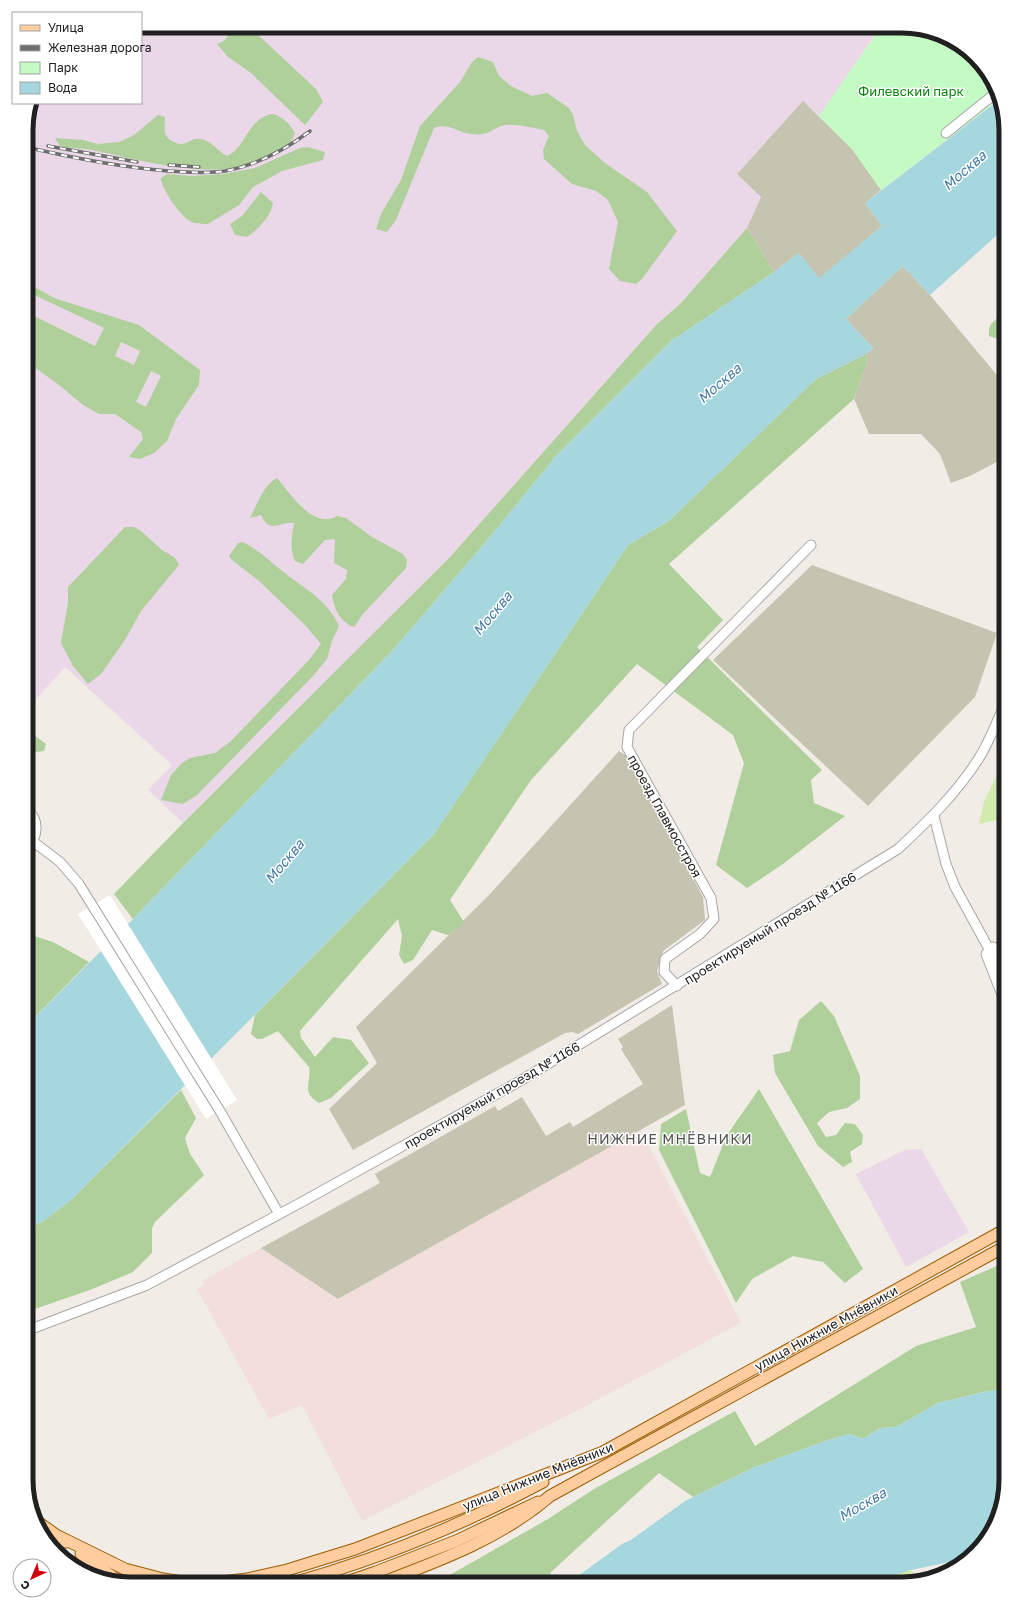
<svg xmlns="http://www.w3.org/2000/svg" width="1032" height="1610" font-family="'Golos Text',sans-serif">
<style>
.industrial{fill:#ead8e8}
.military{fill:#f2deda}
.construction{fill:#c5c4b1}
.grass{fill:#d0ebac}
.forest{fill:#afd09b;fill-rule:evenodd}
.park{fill:#c4fac4}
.water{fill:#a6d6de}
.pier{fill:#fff}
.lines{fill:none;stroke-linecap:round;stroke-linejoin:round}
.minor-casing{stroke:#a7a7a7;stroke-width:11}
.major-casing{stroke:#9c5c00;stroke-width:13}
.minor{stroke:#fff;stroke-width:9}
.major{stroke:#fdcd9f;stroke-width:11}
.rail-casing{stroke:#6e6e6e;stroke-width:3.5}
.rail{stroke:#fff;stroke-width:2;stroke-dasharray:6;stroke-linecap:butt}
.labels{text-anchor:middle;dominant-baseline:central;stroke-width:3;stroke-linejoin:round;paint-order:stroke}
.park-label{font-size:13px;fill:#0a820b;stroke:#fff}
.street-label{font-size:13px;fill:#202020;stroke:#fff}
.water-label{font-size:14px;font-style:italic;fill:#447aa2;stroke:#fff}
.neighbourhood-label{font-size:14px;letter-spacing:1px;fill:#535353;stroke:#fff}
.rim{fill:none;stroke:#202020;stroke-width:5}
</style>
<rect width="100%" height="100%" fill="#f1ece6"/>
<!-- industrial -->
<g class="industrial">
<path d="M141,26H745L749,30L753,26H863L874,36L819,116L803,101L737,174L761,197L747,228L680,304L657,324L450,557L183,823L148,790L172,765L65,667L29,707H26V123L31,103H141Z"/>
<path d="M921,1149L969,1232L906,1267L856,1174L905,1150Z"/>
</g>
<!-- military -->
<path class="military" d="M640,1129L741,1323L580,1409L362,1521L302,1405L269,1419L197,1289L204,1285L202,1281L261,1248L339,1299Z"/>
<!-- construction -->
<g class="construction">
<path d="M803,101L852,149L881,190L865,203L882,226L819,279L799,253L774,272L747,228L761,197L737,174Z"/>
<path d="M903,266L930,295L1006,386V457L970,476L951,483L940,454L921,434H869L854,399L867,363L866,354L873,348L846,319Z"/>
<path d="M812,565L997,633L975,697L868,806L713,660Z"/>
<path d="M619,751L628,757L703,897L705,920L663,951L657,971L662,984L578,1034L572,1032L565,1033L353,1150L329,1109L377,1063L356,1027L489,895Z"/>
<path d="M672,1005L685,1105L338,1299L261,1248L380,1183L375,1174L495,1106L498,1111L522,1097L546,1136L570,1122L573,1127L643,1084L621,1049L623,1047L618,1039Z"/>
</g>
<!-- grass -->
<g class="grass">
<path d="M1006,756V818L979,824L984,802Z"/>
<path d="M911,1570L919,1580L902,1584H867Z"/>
</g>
<!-- forest -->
<g class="forest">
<path d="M235,26H256L255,32L316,89L323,102L305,125L251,73L228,57L217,44L224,41Z"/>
<path d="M478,57L493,62L499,76L511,86L532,96L547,93L569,108L573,115L577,131L585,145L605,163L647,192L677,231L642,279L636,284L620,281L609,269L618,222L608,200L596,191L572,184L544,159L543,150L549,136L544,130C532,128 518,124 507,125C494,125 492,137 472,134C457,133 449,122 434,128L396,220L387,232L376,229L382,212L401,180L420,126L460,82L472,62Z"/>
<path d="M273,114C283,117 290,124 295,133C289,148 283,150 270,157C217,183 150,162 97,151C85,148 72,149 60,146L55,138L83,140L98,144L119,142L134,135L158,115L165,117C165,122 164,128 165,133C168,141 178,146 186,143C191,141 194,138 201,139C210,140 218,151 227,156C247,147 247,118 273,114Z"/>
<path d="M308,147L325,152L323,160L282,171L268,179L253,187L239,205L208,224C203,224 195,224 190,221C180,216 161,188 161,178L167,174L192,176L224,174L255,168L300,148Z"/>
<path d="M261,192L273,203C271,216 258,230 247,237L235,235L230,224L242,216Z"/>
<path d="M747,228L774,272L671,341L555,457L495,531L393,650L133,919L114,894L183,823L450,557L657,324L680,304Z"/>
<path d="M26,282L54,298L139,325L200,370L199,385L176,419L167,441L154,453L140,459L129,457L143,439L141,432L115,414H99L83,405L59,385L26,361V312L95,346L104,328L26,291ZM121,342L140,351L134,365L115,356ZM151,371L161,376L146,407L136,402Z"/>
<path d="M1002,316H1006V342L989,336C988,325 992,321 1002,316Z"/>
<path d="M866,354L867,363L854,399L669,564L723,620L697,647L822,770L811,780L814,803L845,816L783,864L747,888L716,865L744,763L733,735L637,664L531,780L450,900L464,922L448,935L432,930L413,960L404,964L399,955L402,936L398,919L300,1031L301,1038L315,1057L333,1037L351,1040L369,1063L331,1098L319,1103C300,1092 312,1083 309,1067L278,1031L262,1039H257L251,1034L255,1015L434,834L628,545L670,520L816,379Z"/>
<path d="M277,478C291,494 313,530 337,516L346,518L372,537L403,554L407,560L406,568L363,614L354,627C341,623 334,609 332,595L346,579L347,570L334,563L335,539L325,540L303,564L295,561C289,548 292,536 294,523C279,521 270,535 261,515L250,518C257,505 263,485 277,478Z"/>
<path d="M125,527H134L141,531L162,550L175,558L179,565L141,611L125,640L101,674L88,684L73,666L61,643L68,602V587Z"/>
<path d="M243,542C262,552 272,564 290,577C309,591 329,603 339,626L332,641L327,659L313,676L197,795L183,804L161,800L171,775L182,763L190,758L215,753L231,741L309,660L321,644L305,625L259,581L231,559L229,556L238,543Z"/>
<path d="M26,729L46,744L44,751L36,752L26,745Z"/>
<path d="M28,934L53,942L89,962L26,1026V935Z"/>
<path d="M821,1001L834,1016L860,1076V1099L847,1108L829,1112L817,1123L826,1137L836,1135L845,1123L855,1124L863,1135L862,1144L850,1152L852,1162L843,1167L818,1146L775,1073L773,1055L790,1051L799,1020Z"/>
<path d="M759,1089L863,1269L845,1283L823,1262L793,1256L752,1279L736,1303L659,1150L661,1124L686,1109L700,1173L710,1177L727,1135Z"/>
<path d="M181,1090L196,1118L185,1138L190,1154L204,1175L155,1222L152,1228V1253L133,1272L90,1290L26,1312V1227L42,1222L71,1200Z"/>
<path d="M1006,1262V1390L988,1391L938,1403L896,1427L880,1428L863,1439L849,1434L825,1441L755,1467L693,1497L659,1473L550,1573L558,1584H434L548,1519L594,1489L735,1411L755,1446L916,1346L976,1327L960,1282Z"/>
</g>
<!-- park -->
<path class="park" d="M863,26H909L960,44L995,84L999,100L881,190L852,149L819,116L874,37Z"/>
<!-- water -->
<g class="water">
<path d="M999,100L1006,130V227L930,295L903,266L846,319L873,348L866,354L816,379L670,520L628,545L434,834L71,1200L42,1222L26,1227V1026L133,919L393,650L495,531L555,457L671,341L774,272L799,253L819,278L882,226L865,203Z"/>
<path d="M1006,1390V1481L992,1532L964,1559L911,1570L867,1584H567L622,1544L631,1540L685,1501L755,1467L825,1441L849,1434L863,1439L880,1428L896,1427L938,1403L988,1391Z"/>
</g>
<!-- pier -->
<path class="pier" d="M110,895L237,1100L206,1119L78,914Z"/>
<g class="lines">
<defs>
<g id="minor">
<path d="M946,133L997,92"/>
<path d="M934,816L946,864L955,887L1006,980"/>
<path d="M26,836L60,862L79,884L220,1111L279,1214"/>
<path d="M26,848C39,837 40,819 26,809"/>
<path d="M993,947L1006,964"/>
<path d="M986,954L1006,1005"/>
<path d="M677,986L664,972L665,959L700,934L714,919L711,898L627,747L629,730L811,545"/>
<path d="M26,1331L147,1285L300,1203L520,1081L898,849C928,821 957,793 979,758C990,741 997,720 1006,702"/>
</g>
<g id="major">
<path d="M35,1520L66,1542"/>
<path d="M60,1537L125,1569L163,1579L189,1583H214L247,1579L287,1570L355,1549L603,1452L1006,1229"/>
<path d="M81,1554L123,1584"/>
<path d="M289,1584C377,1560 462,1525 543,1482"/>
<path d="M341,1584L376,1572L456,1541L538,1502"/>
<path d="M378,1584C439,1561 500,1539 550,1496L1006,1246"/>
</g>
</defs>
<!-- minor casing -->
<use href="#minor" class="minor-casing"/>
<!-- major casing -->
<use href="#major" class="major-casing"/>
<!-- minor -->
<use href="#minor" class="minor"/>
<!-- major -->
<use href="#major" class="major"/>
<defs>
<g id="rail">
<path d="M48,146L137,162"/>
<path d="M26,147C73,158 119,167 168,171C187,172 206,174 225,171C257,165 285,150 310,131"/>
<path d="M169,165L199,167"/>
</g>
</defs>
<!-- rail casing -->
<use href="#rail" class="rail-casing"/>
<!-- rail -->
<use href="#rail" class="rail"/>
</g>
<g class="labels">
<!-- park labels -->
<g class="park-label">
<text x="911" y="91">Филевский парк</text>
</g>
<!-- street labels -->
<g class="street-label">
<text transform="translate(665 816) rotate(61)">проезд Главмосстроя</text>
<text transform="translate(770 928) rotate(-32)">проектируемый проезд № 1166</text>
<text transform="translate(492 1095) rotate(-30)">проектируемый проезд № 1166</text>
<text transform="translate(826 1328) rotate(-29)">улица Нижние Мнёвники</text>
<text transform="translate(538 1476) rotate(-22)">улица Нижние Мнёвники</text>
</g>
<!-- water labels -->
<g class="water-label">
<text transform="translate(964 170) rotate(-41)">Москва</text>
<text transform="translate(719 383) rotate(-41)">Москва</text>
<text transform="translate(492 613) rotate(-50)">Москва</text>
<text transform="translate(284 861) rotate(-50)">Москва</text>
<text transform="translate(862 1504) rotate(-30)">Москва</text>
</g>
<!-- neighbourhood labels -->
<g class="neighbourhood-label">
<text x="670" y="1138">НИЖНИЕ МНЁВНИКИ</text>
</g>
</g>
<!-- crop -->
<path d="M0 0H1032V1610H0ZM130 33H902A97 97 0 0 1 999 130V1480A97 97 0 0 1 902 1577H130A97 97 0 0 1 33 1480V130A97 97 0 0 1 130 33Z" fill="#fff" fill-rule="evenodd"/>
<path class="rim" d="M130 33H902A97 97 0 0 1 999 130V1480A97 97 0 0 1 902 1577H130A97 97 0 0 1 33 1480V130A97 97 0 0 1 130 33Z"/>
<!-- legend -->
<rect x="12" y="12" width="130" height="92" fill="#ffffff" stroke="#a6a6a6"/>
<rect x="20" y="25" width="20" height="6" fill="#fdcd9f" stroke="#a6a6a6"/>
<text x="48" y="32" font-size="12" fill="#202020">Улица</text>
<rect x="20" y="45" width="20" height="6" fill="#6e6e6e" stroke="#a6a6a6"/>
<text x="48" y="52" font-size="12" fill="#202020">Железная дорога</text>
<rect x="20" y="62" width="20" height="12" fill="#c4fac4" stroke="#a6a6a6"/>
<text x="48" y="72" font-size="12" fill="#202020">Парк</text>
<rect x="20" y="82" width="20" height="12" fill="#a6d6de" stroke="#a6a6a6"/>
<text x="48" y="92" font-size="12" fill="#202020">Вода</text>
<!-- north arrow -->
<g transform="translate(32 1578) rotate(224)"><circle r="19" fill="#ffffff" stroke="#a6a6a6"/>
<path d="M0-3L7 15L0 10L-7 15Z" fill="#d00010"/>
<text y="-6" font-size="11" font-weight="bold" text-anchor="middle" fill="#202020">С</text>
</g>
</svg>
